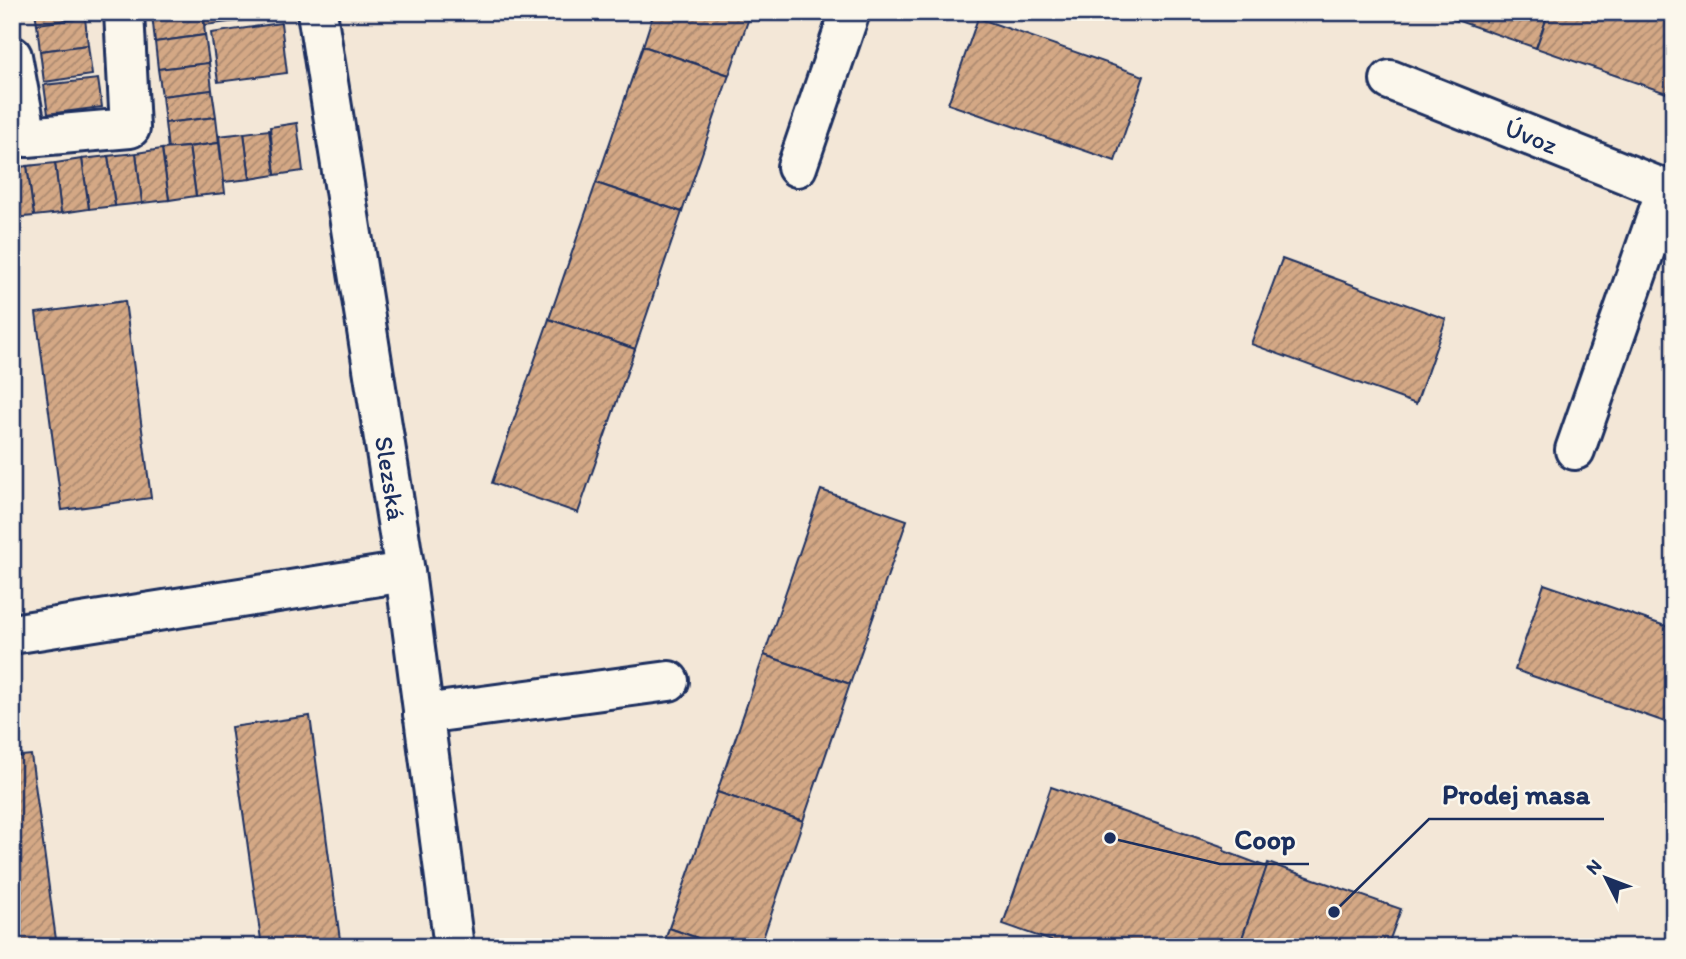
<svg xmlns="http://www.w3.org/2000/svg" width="1686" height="959" font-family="Itim,sans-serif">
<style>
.building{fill:url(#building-hatch);stroke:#1b2f5e;stroke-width:2}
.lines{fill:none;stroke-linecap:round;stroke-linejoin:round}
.minor-casing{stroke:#1b2f5e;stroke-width:44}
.minor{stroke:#fbf7ec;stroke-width:38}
.labels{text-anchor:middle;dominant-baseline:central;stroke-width:5;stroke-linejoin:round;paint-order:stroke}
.street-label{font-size:26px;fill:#1b2f5e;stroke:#fbf7ec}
.leader{fill:none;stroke:#1b2f5e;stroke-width:2.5}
.callout-dot{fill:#1b2f5e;stroke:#fbf7ec;stroke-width:2.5}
.callout-label{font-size:28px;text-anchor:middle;font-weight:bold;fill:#1b2f5e;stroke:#fbf7ec;stroke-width:5;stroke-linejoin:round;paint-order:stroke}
</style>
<defs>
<pattern id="building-hatch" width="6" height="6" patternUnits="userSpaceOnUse" patternTransform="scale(1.75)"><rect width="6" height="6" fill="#d4a885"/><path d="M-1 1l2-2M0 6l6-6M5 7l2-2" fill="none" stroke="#ab8970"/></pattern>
</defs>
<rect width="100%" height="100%" fill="#f3e7d7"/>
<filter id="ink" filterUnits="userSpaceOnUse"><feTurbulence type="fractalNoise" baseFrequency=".0143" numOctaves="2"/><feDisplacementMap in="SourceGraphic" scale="14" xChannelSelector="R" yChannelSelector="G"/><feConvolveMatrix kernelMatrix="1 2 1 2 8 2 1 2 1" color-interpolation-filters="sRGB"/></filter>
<g filter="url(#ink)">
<!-- building -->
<g class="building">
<path d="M35,12H84L85,18L37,24Z"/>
<path d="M169,12H203L205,35L155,42L152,14Z"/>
<path d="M203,12H228L230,22L205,25Z"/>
<path d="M228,12H253L254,19L230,22Z"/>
<path d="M654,12H751L729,75L643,46Z"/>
<path d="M1433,12H1549L1536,48Z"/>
<path d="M1549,12H1674V90L1672,95L1536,48Z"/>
<path d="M85,18L88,45L40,51L37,24Z"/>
<path d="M978,18L1144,76L1115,161L948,104Z"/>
<path d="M281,23L287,73L218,82L211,33Z"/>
<path d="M205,35L209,63L158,69L155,42Z"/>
<path d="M88,45L92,75L44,82L40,51Z"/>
<path d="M643,46L729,75L682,212L596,183Z"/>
<path d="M209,63L212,90L162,96L158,69Z"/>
<path d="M98,79L102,107L48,114L44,85Z"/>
<path d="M212,90L216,117L165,123L162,96Z"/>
<path d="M216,117L219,143L168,149L165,123Z"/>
<path d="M297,123L303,171L275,175L270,127Z"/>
<path d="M269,130L275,175L250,179L244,133Z"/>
<path d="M244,133L250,179L224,182L219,136Z"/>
<path d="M219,143L225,193L196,196L189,147Z"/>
<path d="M189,147L196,196L169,200L162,149Z"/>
<path d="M162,149L169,200L142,203L136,153Z"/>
<path d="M136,153L142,203L115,206L108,156Z"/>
<path d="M108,156L115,206L89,209L82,159Z"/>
<path d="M82,159L89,209L61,213L55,163Z"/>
<path d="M55,163L61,213L34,216L27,166Z"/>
<path d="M27,166L34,216L12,218V168Z"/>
<path d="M596,183L682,212L635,349L549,319Z"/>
<path d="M1282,259L1446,319L1416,404L1251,344Z"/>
<path d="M125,301L151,498L62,510L36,313Z"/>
<path d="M549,319L635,349L578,513L492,483Z"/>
<path d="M821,490L907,520L850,684L764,655Z"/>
<path d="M1544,584L1674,629V725L1515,670Z"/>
<path d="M764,655L850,684L803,821L717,792Z"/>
<path d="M310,716L341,947H262L231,727Z"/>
<path d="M31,755L57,947H12V757Z"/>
<path d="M1051,787L1224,847V851L1267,867L1239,947H1069L1003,924Z"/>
<path d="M717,792L803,821L760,947H723L669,928Z"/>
<path d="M1268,863L1401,909L1387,947H1239Z"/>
<path d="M669,928L723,947H663Z"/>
</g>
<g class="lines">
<defs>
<g id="minor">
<path id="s1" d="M317,12L405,572L454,947"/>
<path d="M12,56L27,137L130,128L124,12"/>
<path id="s2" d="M1390,80L1674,193"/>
<path d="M797,167L850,12"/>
<path d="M1575,450L1666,190"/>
<path d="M12,634L405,572"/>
<path d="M423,714L669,681"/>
</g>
</defs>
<!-- minor casing -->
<use href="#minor" class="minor-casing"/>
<!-- minor -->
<use href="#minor" class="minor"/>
</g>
</g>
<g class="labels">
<!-- street labels -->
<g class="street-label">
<text stroke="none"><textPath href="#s2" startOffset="152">Úvoz</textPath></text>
<text stroke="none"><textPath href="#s1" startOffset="472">Slezská</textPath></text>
</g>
</g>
<!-- callouts -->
<path class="leader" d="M1334 912L1429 819H1604M1110 838L1220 864H1309"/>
<g class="callout-dot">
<circle cx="1334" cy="912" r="7"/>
<circle cx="1110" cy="838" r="7"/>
</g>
<g class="callout-label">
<text x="1516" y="804">Prodej masa</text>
<text x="1265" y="849">Coop</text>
</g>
<!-- margin -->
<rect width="1686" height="959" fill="none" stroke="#fbf7ec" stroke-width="42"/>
<rect x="21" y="21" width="1644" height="917" fill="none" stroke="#1b2f5e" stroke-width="2.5" filter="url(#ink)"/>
<!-- north arrow -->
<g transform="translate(1606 878) rotate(312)" stroke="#fbf7ec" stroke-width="5" paint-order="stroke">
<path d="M0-5L12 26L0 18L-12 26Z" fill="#1b2f5e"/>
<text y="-10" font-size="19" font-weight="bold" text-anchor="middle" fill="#1b2f5e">N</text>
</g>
</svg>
